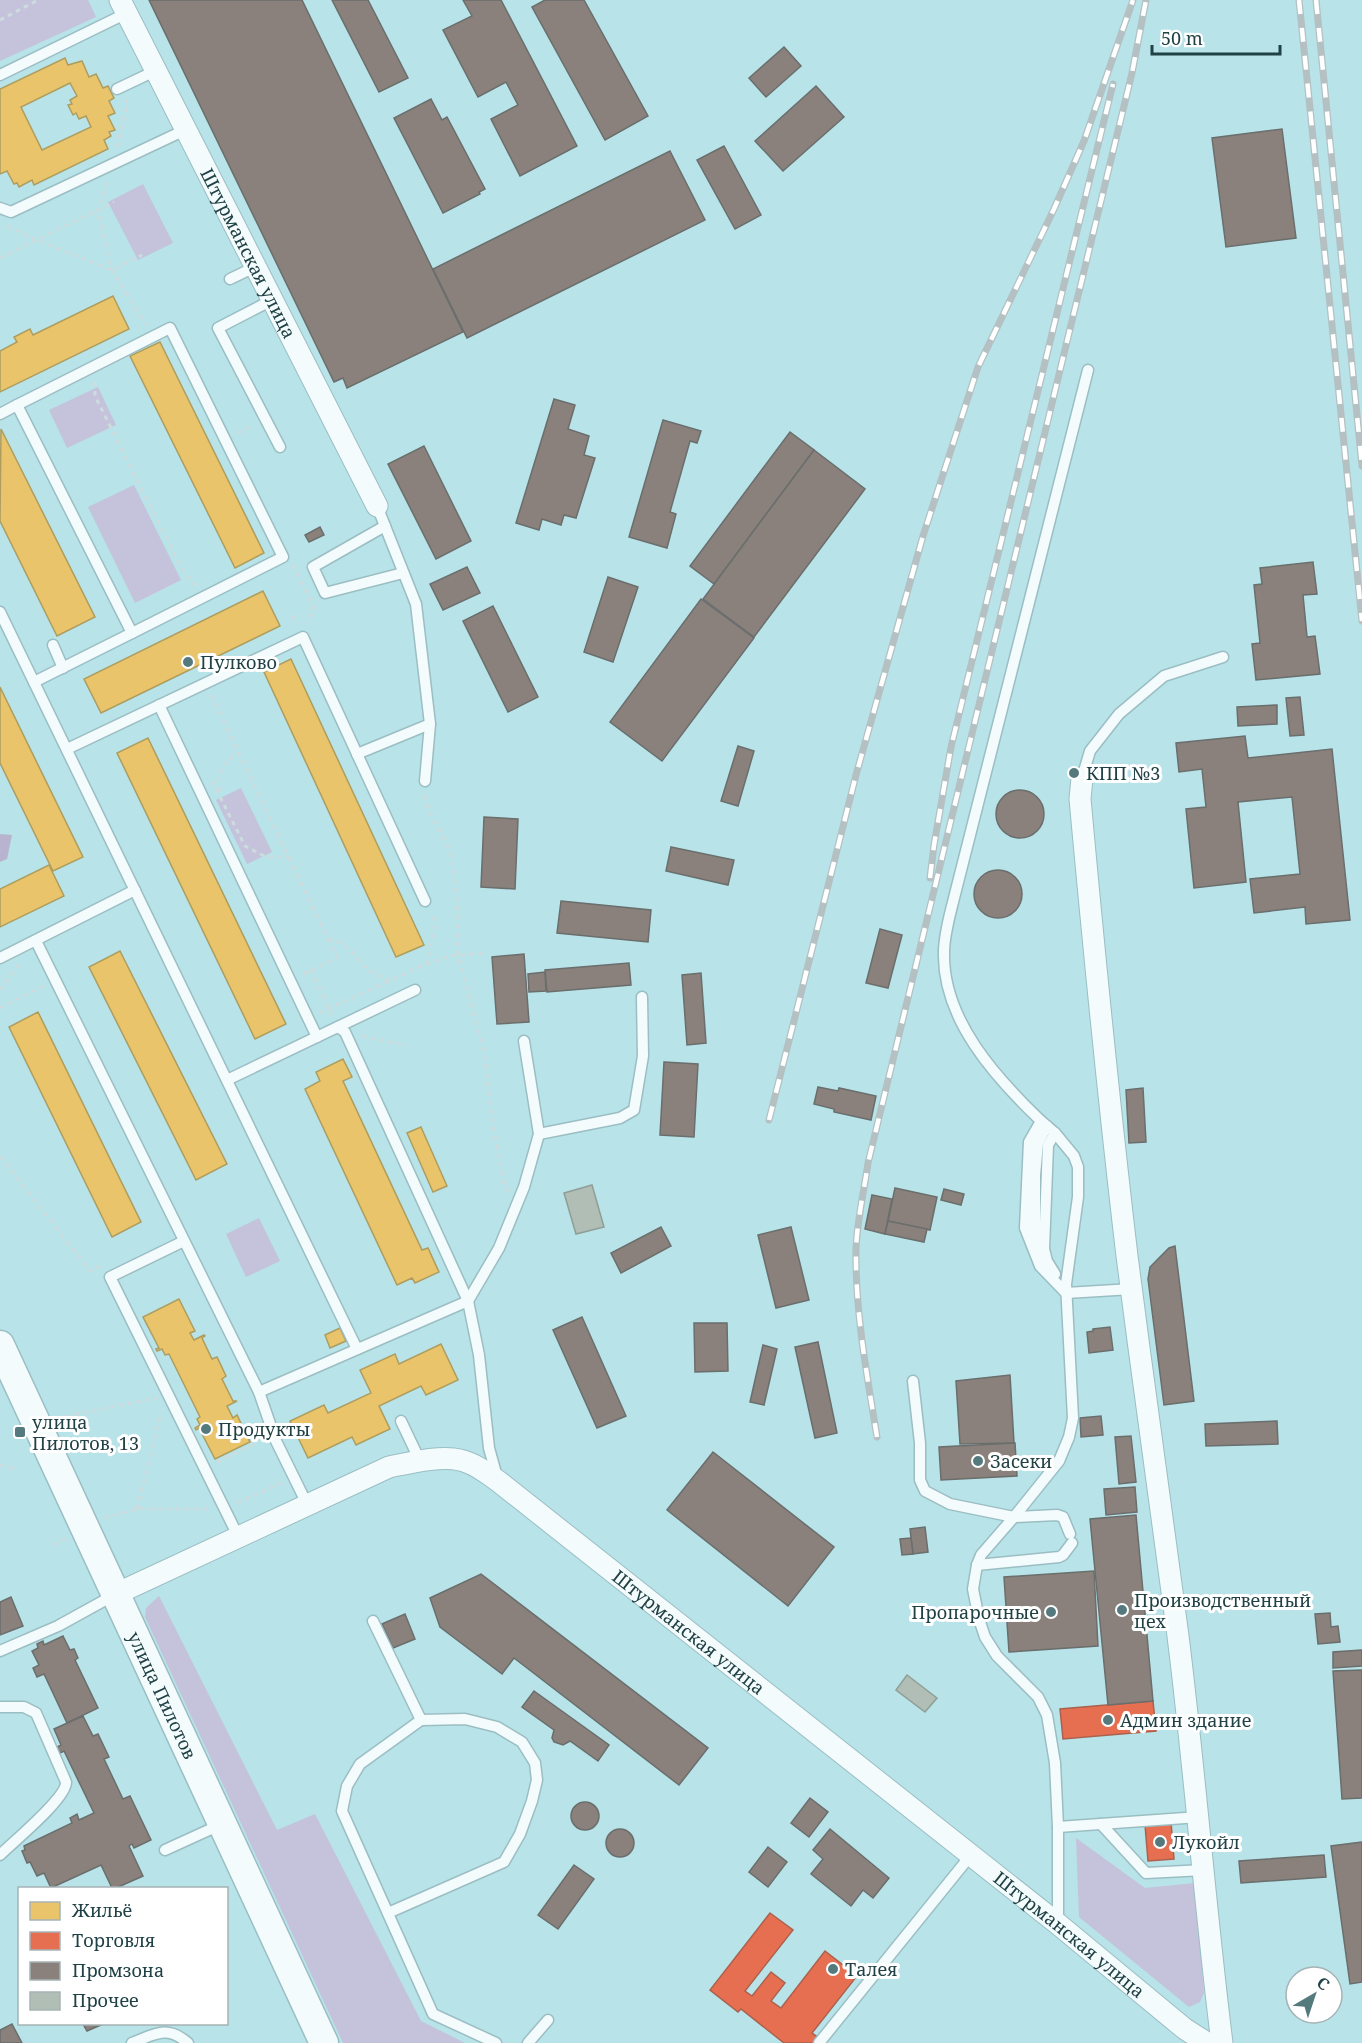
<svg xmlns="http://www.w3.org/2000/svg" width="1362" height="2043" font-family="'Noto Serif',serif">
<style>
.green{fill:#c4c3db}
.forest{fill:#b8b3cf}
.homes{fill:#e9c46a;stroke:#ad9d5f;stroke-width:1.5;fill-rule:evenodd}
.shops{fill:#e76f51;stroke:#ab614d;stroke-width:1.5}
.industry{fill:#8a817c;stroke:#6a6e6c;stroke-width:1.5}
.building{fill:#b0beb5;stroke:#8f9e96;stroke-width:1.5}
.lines{fill:none;stroke-linecap:round;stroke-linejoin:round}
.lane-casing{stroke:#9bbec3;stroke-width:13}
.street-casing{stroke:#9bbec3;stroke-width:23}
.secondary-casing{stroke:#9bbec3;stroke-width:31}
.path{stroke:#cddcde;stroke-width:3;stroke-dasharray:4.5 4.5;stroke-linecap:butt}
.lane{stroke:#f4fbfc;stroke-width:10}
.street{stroke:#f4fbfc;stroke-width:21}
.secondary{stroke:#f4fbfc;stroke-width:28}
.rail-casing{stroke:#b4c0c2;stroke-width:7}
.rail{stroke:#fff;stroke-width:4.5;stroke-dasharray:14;stroke-linecap:butt}
.poi-dot{fill:#557a7e;stroke:#fff;stroke-width:2}
.labels{text-anchor:middle;dominant-baseline:central;stroke-width:6;stroke-linejoin:round;paint-order:stroke}
.street-label{font-size:18px;fill:#204145;stroke:#fff}
.poi-label{font-size:18px;fill:#204145;stroke:#fff;text-anchor:start}
</style>
<rect width="100%" height="100%" fill="#b7e3e9"/>
<!-- green -->
<g class="green">
<path d="M0,0H88L96,17L0,61Z"/>
<path d="M143,184L173,243L138,260L108,202Z"/>
<path d="M98,387L116,425L67,448L49,410Z"/>
<path d="M134,485L181,580L135,603L88,507Z"/>
<path d="M241,788L272,852L247,864L216,800Z"/>
<path d="M259,1218L280,1261L246,1277L226,1234Z"/>
<path d="M159,1596L277,1830L315,1814L421,2021L465,2043H343L145,1617L146,1608Z"/>
<path d="M1076,1838L1145,1888L1195,1883L1204,1993L1200,2002L1189,2007L1079,1917Z"/>
</g>
<!-- forest -->
<path class="forest" d="M0,834L12,835L7,859L0,862Z"/>
<!-- homes -->
<g class="homes">
<path d="M65,58L68,65L82,61L89,77L96,74L103,88L108,86L114,98L109,101L115,113L108,116L115,130L109,132L111,136L104,140L108,149L34,185L32,180L19,187L17,183L14,184L7,171L0,174V89ZM70,83L77,96L70,100L72,104L68,105L73,115L76,113L79,119L86,116L91,127L42,150L21,107Z"/>
<path d="M113,296L129,329L0,392V351L17,342L14,337L30,329L33,335Z"/>
<path d="M160,342L264,553L235,568L130,356Z"/>
<path d="M1,429L95,617L57,636L0,521Z"/>
<path d="M263,591L280,626L101,713L84,679Z"/>
<path d="M291,659L424,945L396,957L264,672Z"/>
<path d="M0,687L83,857L53,871L0,763Z"/>
<path d="M148,738L286,1024L255,1039L117,753Z"/>
<path d="M49,865L64,896L0,927V889Z"/>
<path d="M120,951L227,1164L196,1180L89,967Z"/>
<path d="M38,1012L141,1222L112,1237L9,1027Z"/>
<path d="M343,1059L352,1077L343,1081L422,1250L428,1248L439,1272L415,1283L412,1278L397,1285L305,1089L320,1081L316,1072Z"/>
<path d="M421,1127L447,1186L433,1192L407,1133Z"/>
<path d="M179,1299L195,1331L190,1333L194,1340L204,1335L205,1336L202,1338L212,1359L217,1357L226,1376L222,1379L233,1401H237L227,1406L233,1418L237,1415L250,1442L215,1459L199,1428L196,1430L195,1428L200,1425L197,1419L200,1417L169,1354L165,1355L162,1349L157,1351L156,1349L159,1348L143,1317Z"/>
<path d="M340,1328L346,1341L330,1348L325,1335Z"/>
<path d="M441,1344L458,1380L426,1395L421,1386L379,1406L390,1429L356,1445L352,1437L308,1458L290,1421L324,1405L328,1413L371,1393L360,1370L395,1354L399,1364Z"/>
</g>
<!-- shops -->
<g class="shops">
<path d="M1153,1701L1156,1731L1063,1739L1060,1709Z"/>
<path d="M1171,1822L1174,1859L1148,1861L1145,1825Z"/>
<path d="M770,1913L793,1930L745,1991L752,1996L771,1972L785,1983L771,2001L781,2008L825,1951L857,1976L812,2033L819,2038L815,2043H784L741,2009L738,2012L710,1990Z"/>
</g>
<!-- industry -->
<g class="industry">
<path d="M149,0H302L463,332L347,388L343,378L334,382Z"/>
<path d="M332,0H368L408,78L379,92Z"/>
<path d="M463,0H501L577,146L520,176L491,119L518,105L506,82L478,97L443,30L472,16Z"/>
<path d="M545,0H584L648,116L605,140L532,7Z"/>
<path d="M784,47L801,66L766,97L749,78Z"/>
<path d="M816,86L844,117L783,171L755,141Z"/>
<path d="M431,99L442,120L447,117L485,189L479,192L480,194L443,213L394,118Z"/>
<path d="M1282,129L1296,238L1226,247L1212,138Z"/>
<path d="M724,146L761,215L735,229L697,160Z"/>
<path d="M670,151L705,220L467,338L433,269Z"/>
<path d="M554,399L575,405L568,429L589,436L584,455L595,458L576,518L564,515L561,525L542,519L539,530L516,523Z"/>
<path d="M663,420L701,431L697,443L690,441L670,512L676,514L667,548L629,537Z"/>
<path d="M790,432L814,450L714,584L690,566Z"/>
<path d="M424,446L471,541L436,559L388,464Z"/>
<path d="M814,450L865,489L754,637L703,599Z"/>
<path d="M320,527L324,535L309,542L305,535Z"/>
<path d="M1313,562L1317,594L1303,595L1307,637L1315,636L1320,674L1256,680L1252,644L1260,643L1254,585L1262,584L1260,568Z"/>
<path d="M467,567L480,593L443,610L430,584Z"/>
<path d="M608,577L638,587L613,662L584,652Z"/>
<path d="M701,599L754,638L662,761L610,722Z"/>
<path d="M493,606L538,697L508,712L463,621Z"/>
<path d="M1300,697L1304,735L1290,736L1286,698Z"/>
<path d="M1277,705V724L1238,726L1237,707Z"/>
<path d="M1245,736L1248,758L1332,749L1350,920L1306,924L1305,907L1254,913L1250,879L1300,874L1292,797L1238,802L1246,882L1194,888L1186,809L1206,807L1202,769L1179,772L1176,743Z"/>
<path d="M738,746L754,751L738,806L721,801Z"/>
<circle cx="1020" cy="814" r="24"/>
<path d="M484,817L518,819L515,889L481,887Z"/>
<path d="M671,847L734,860L728,885L666,871Z"/>
<circle cx="998" cy="894" r="24"/>
<path d="M561,901L651,910L648,942L557,933Z"/>
<path d="M880,929L902,935L888,988L866,983Z"/>
<path d="M524,954L529,1022L497,1024L492,957Z"/>
<path d="M629,963L631,985L547,992L545,970Z"/>
<path d="M545,972L546,991L529,992L528,974Z"/>
<path d="M701,973L706,1043L687,1045L682,975Z"/>
<path d="M664,1062L698,1064L694,1137L660,1135Z"/>
<path d="M818,1087L838,1091L839,1088L876,1096L871,1120L834,1112V1109L814,1104Z"/>
<path d="M1143,1088L1146,1142L1129,1143L1126,1090Z"/>
<path d="M895,1188L937,1197L930,1230L888,1221Z"/>
<path d="M944,1189L964,1194L961,1205L941,1200Z"/>
<path d="M872,1195L892,1199L885,1234L865,1229Z"/>
<path d="M888,1221L927,1229L924,1242L885,1234Z"/>
<path d="M661,1227L671,1246L621,1273L611,1253Z"/>
<path d="M791,1227L809,1300L776,1308L758,1235Z"/>
<path d="M1175,1246L1194,1401L1164,1405L1148,1279L1150,1267L1169,1248Z"/>
<path d="M582,1317L626,1416L597,1428L553,1330Z"/>
<path d="M694,1323H727L728,1371L695,1372Z"/>
<path d="M1110,1327L1113,1350L1089,1353L1087,1332L1093,1331V1329Z"/>
<path d="M818,1342L837,1433L815,1438L795,1347Z"/>
<path d="M763,1345L777,1349L764,1405L750,1402Z"/>
<path d="M1010,1375L1014,1443L960,1444L956,1381Z"/>
<path d="M1101,1416L1103,1435L1081,1437L1080,1418Z"/>
<path d="M1277,1421L1278,1444L1206,1446L1205,1424Z"/>
<path d="M1131,1436L1136,1482L1119,1484L1115,1437Z"/>
<path d="M1015,1443L1017,1476L941,1480L939,1447Z"/>
<path d="M713,1452L834,1547L788,1606L667,1510Z"/>
<path d="M1135,1487L1137,1512L1106,1515L1104,1489Z"/>
<path d="M1136,1515L1153,1701L1108,1705L1090,1519Z"/>
<path d="M925,1527L928,1552L913,1554L910,1529Z"/>
<path d="M911,1538L913,1554L902,1555L900,1539Z"/>
<path d="M1094,1571L1098,1646L1009,1652L1004,1577Z"/>
<path d="M481,1574L708,1748L679,1785L514,1658L502,1674L440,1627L430,1598Z"/>
<path d="M11,1597L23,1626L0,1635V1602Z"/>
<path d="M1330,1613L1331,1627L1338,1626L1340,1642L1318,1644L1315,1614Z"/>
<path d="M405,1614L415,1639L393,1648L382,1624Z"/>
<path d="M63,1636L70,1650L74,1649L78,1658L75,1660L98,1708L67,1723L44,1674L37,1677L33,1668L39,1665L32,1651L38,1648L37,1644L43,1641L44,1645Z"/>
<path d="M1362,1650V1666L1333,1668V1652Z"/>
<path d="M1362,1670V1798L1342,1799L1333,1671Z"/>
<path d="M534,1691L609,1745L598,1761L570,1741L563,1745L554,1742L552,1738L554,1730L522,1707Z"/>
<path d="M83,1716L93,1736L98,1734L109,1757L104,1759L123,1799L130,1796L151,1840L134,1848L132,1844L129,1846L143,1876L116,1888H112L101,1865L51,1888L44,1873L37,1876L30,1862L27,1863L22,1851L25,1850L24,1846L72,1823L70,1818L77,1814L79,1820L94,1813L64,1751L60,1753L57,1747L61,1745L54,1729Z"/>
<path d="M810,1798L828,1812L809,1837L791,1823Z"/>
<circle cx="585" cy="1816" r="14"/>
<circle cx="620" cy="1843" r="14"/>
<path d="M830,1829L889,1878L873,1898L863,1890L851,1906L811,1874L823,1859L813,1850Z"/>
<path d="M1362,1842V1982L1350,1984L1331,1846Z"/>
<path d="M768,1847L787,1862L768,1887L749,1872Z"/>
<path d="M1324,1855L1326,1877L1241,1883L1239,1861Z"/>
<path d="M574,1865L594,1879L558,1929L538,1915Z"/>
<path d="M12,2024L22,2043H0V2030Z"/>
<path d="M83,2024H103L87,2031Z"/>
</g>
<!-- building -->
<g class="building">
<path d="M592,1185L604,1227L576,1234L564,1193Z"/>
<path d="M907,1675L937,1698L925,1712L896,1690Z"/>
</g>
<g class="lines">
<defs>
<g id="lane">
<path d="M0,75L127,13"/>
<path d="M117,89L155,71"/>
<path d="M0,208L11,212L185,130"/>
<path d="M230,279L255,267"/>
<path d="M272,300L218,328L280,447"/>
<path d="M17,405L170,328L283,557L132,633"/>
<path d="M0,414L17,405L132,633L34,682"/>
<path d="M377,506L416,604L430,724L425,781"/>
<path d="M385,526L313,567L325,593L403,573"/>
<path d="M0,612L357,1349"/>
<path d="M53,645L63,668"/>
<path d="M159,705L317,1037"/>
<path d="M67,749L303,637L425,901"/>
<path d="M357,754L430,724"/>
<path d="M1082,778L1090,751L1119,714L1164,676L1223,657"/>
<path d="M36,941L259,1392L276,1441L307,1504"/>
<path d="M0,958L135,890"/>
<path d="M338,1027L345,1032L468,1301L479,1355L489,1448L497,1477"/>
<path d="M227,1080L415,990"/>
<path d="M1041,1121C996,1078 942,1019 944,952C944,936 949,918 953,902L1088,370"/>
<path d="M1055,1133L1048,1145L1044,1249L1047,1261L1055,1274"/>
<path d="M539,1134L620,1118L634,1110L643,1056L642,997"/>
<path d="M184,1241L110,1277L238,1536"/>
<path d="M1038,1250L1035,1229V1175L1038,1143L1047,1126"/>
<path d="M1066,1293L1132,1289"/>
<path d="M913,1381L920,1443V1480L925,1491L950,1504L1014,1517L1057,1515L1063,1517L1070,1534"/>
<path d="M259,1392L468,1301L499,1248L524,1187L539,1134L524,1041"/>
<path d="M401,1421L420,1461"/>
<path d="M977,1565L1059,1557L1063,1555L1072,1543"/>
<path d="M373,1621L421,1720L360,1764L347,1786L342,1811L433,2014L496,2043"/>
<path d="M0,1651L58,1626L116,1594"/>
<path d="M0,1707H24L36,1713L66,1782C67,1798 13,1842 0,1855"/>
<path d="M1101,1824L1146,1873L1204,1870"/>
<path d="M1058,1827L1199,1817"/>
<path d="M165,1850L222,1824"/>
<path d="M388,1913L504,1862L520,1834L532,1801L537,1780L535,1763L522,1742L497,1727L465,1719L421,1720"/>
<path d="M1058,1924V1827L1055,1763L1047,1715L1038,1697L997,1656L985,1637L979,1619L973,1589L977,1565L981,1555L1014,1517L1059,1461L1069,1437L1073,1418L1066,1284L1078,1197V1167L1074,1156L1055,1133L1041,1121L1029,1142L1025,1228L1040,1266L1066,1293"/>
<path d="M132,2043C155,2034 167,2025 188,2043"/>
<path d="M528,2043L548,2020"/>
<path d="M819,2043L971,1855"/>
</g>
<g id="street">
<path id="s1" d="M120,0L377,506"/>
<path d="M1082,778L1080,799C1094,952 1109,1104 1127,1256C1143,1383 1162,1510 1178,1636C1195,1772 1205,1908 1222,2043"/>
<path id="s2" d="M116,1594L389,1467C409,1463 441,1455 460,1460C474,1463 487,1473 498,1481L1058,1924L1185,2029L1207,2043"/>
</g>
<g id="secondary">
<path id="s3" d="M0,1345L324,2043"/>
</g>
</defs>
<!-- lane casing -->
<use href="#lane" class="lane-casing"/>
<!-- street casing -->
<use href="#street" class="street-casing"/>
<!-- secondary casing -->
<use href="#secondary" class="secondary-casing"/>
<!-- path -->
<g class="path">
<path d="M0,20L38,0"/>
<path d="M117,147L127,105L126,98"/>
<path d="M107,182L98,210L112,270L146,325"/>
<path d="M7,226L36,240L112,270L142,255"/>
<path d="M0,258L114,202"/>
<path d="M95,382V396L183,571L196,586"/>
<path d="M238,433L253,425"/>
<path d="M293,565L314,608L308,624"/>
<path d="M292,615L297,624"/>
<path d="M211,695L337,958L303,974"/>
<path d="M212,781L245,846L266,857H289"/>
<path d="M220,791C215,773 223,762 238,753"/>
<path d="M425,795C427,818 448,837 452,860C455,880 458,902 458,922C458,933 457,943 458,955L484,1051L492,1119L504,1184L509,1192"/>
<path d="M328,939C346,941 352,953 363,965C371,972 380,976 389,981"/>
<path d="M426,964L451,956L483,953"/>
<path d="M311,970L332,1015"/>
<path d="M0,990L18,965"/>
<path d="M0,1008L44,986"/>
<path d="M319,1013L426,964L436,923L431,913"/>
<path d="M362,1036L408,1046"/>
<path d="M0,1156L90,1271L101,1266"/>
<path d="M57,1418L157,1398"/>
<path d="M217,1462L252,1445L260,1437"/>
<path d="M0,1465L16,1469"/>
<path d="M237,1503L283,1482"/>
<path d="M137,1509L161,1412"/>
<path d="M105,1518L137,1509H211"/>
<path d="M53,1545L67,1538"/>
</g>
<!-- lane -->
<use href="#lane" class="lane"/>
<!-- street -->
<use href="#street" class="street"/>
<!-- secondary -->
<use href="#secondary" class="secondary"/>
<defs>
<g id="rail">
<path d="M1299,0L1362,621"/>
<path d="M1316,0L1362,466"/>
<path d="M930,878L934,845L951,747L1113,84"/>
<path d="M769,1120L856,775L923,536L978,367L1054,209L1084,141L1133,0"/>
<path d="M877,1437C867,1375 855,1312 856,1249C857,1221 864,1191 868,1163L1132,73L1146,0"/>
</g>
</defs>
<!-- rail casing -->
<use href="#rail" class="rail-casing"/>
<!-- rail -->
<use href="#rail" class="rail"/>
</g>
<!-- markers -->
<g class="poi-dot">
<circle cx="188" cy="662" r="6"/>
<circle cx="1074" cy="773" r="6"/>
<circle cx="206" cy="1429" r="6"/>
<rect x="14" y="1426" width="12" height="12" rx="3"/>
<circle cx="978" cy="1461" r="6"/>
<circle cx="1122" cy="1610" r="6"/>
<circle cx="1051" cy="1612" r="6"/>
<circle cx="1108" cy="1720" r="6"/>
<circle cx="1160" cy="1842" r="6"/>
<circle cx="833" cy="1969" r="6"/>
</g>
<g class="labels">
<!-- street labels -->
<g class="street-label">
<text stroke="none"><textPath href="#s1" startOffset="284">Штурманская улица</textPath></text>
<text stroke="none"><textPath href="#s2" startOffset="660">Штурманская улица</textPath></text>
<text stroke="none"><textPath href="#s3" startOffset="386">улица Пилотов</textPath></text>
<text stroke="none"><textPath href="#s2" startOffset="1146">Штурманская улица</textPath></text>
</g>
<!-- poi labels -->
<g class="poi-label">
<text x="200" y="662">Пулково</text>
<text x="1086" y="773">КПП №3</text>
<text x="32" y="1422">улица<tspan x="32" dy="21">Пилотов, 13</tspan></text>
<text x="218" y="1429">Продукты</text>
<text x="990" y="1461">Засеки</text>
<text x="1134" y="1600">Производственный<tspan x="1134" dy="21">цех</tspan></text>
<text x="1039" y="1612" text-anchor="end">Пропарочные</text>
<text x="1120" y="1720">Админ здание</text>
<text x="1172" y="1842">Лукойл</text>
<text x="845" y="1969">Талея</text>
</g>
</g>
<!-- legend -->
<rect x="18" y="1887" width="210" height="138" fill="#ffffff" stroke="#a6b3b5" stroke-width="1.5"/>
<rect x="30" y="1902" width="30" height="18" fill="#e9c46a" stroke="#a6b3b5" stroke-width="1.5"/>
<text x="72" y="1917" font-size="18" fill="#204145">Жильё</text>
<rect x="30" y="1932" width="30" height="18" fill="#e76f51" stroke="#a6b3b5" stroke-width="1.5"/>
<text x="72" y="1947" font-size="18" fill="#204145">Торговля</text>
<rect x="30" y="1962" width="30" height="18" fill="#8a817c" stroke="#a6b3b5" stroke-width="1.5"/>
<text x="72" y="1977" font-size="18" fill="#204145">Промзона</text>
<rect x="30" y="1992" width="30" height="18" fill="#b0beb5" stroke="#a6b3b5" stroke-width="1.5"/>
<text x="72" y="2007" font-size="18" fill="#204145">Прочее</text>
<!-- north arrow -->
<g transform="translate(1314 1995) rotate(39)"><circle r="28" fill="#ffffff" stroke="#a6b3b5" stroke-width="1.5"/>
<path d="M0-4.5L10 22L0 15L-10 22Z" fill="#557a7e"/>
<text y="-9" font-size="16" font-weight="bold" text-anchor="middle" fill="#204145">С</text>
</g>
<!-- scale -->
<path d="M1152 45v9h128v-9" fill="none" stroke="#204145" stroke-width="3"/>
<text x="1161" y="45" font-size="18" fill="#204145" stroke="#ffffff" stroke-width="4.5" paint-order="stroke">50 m</text>
</svg>
